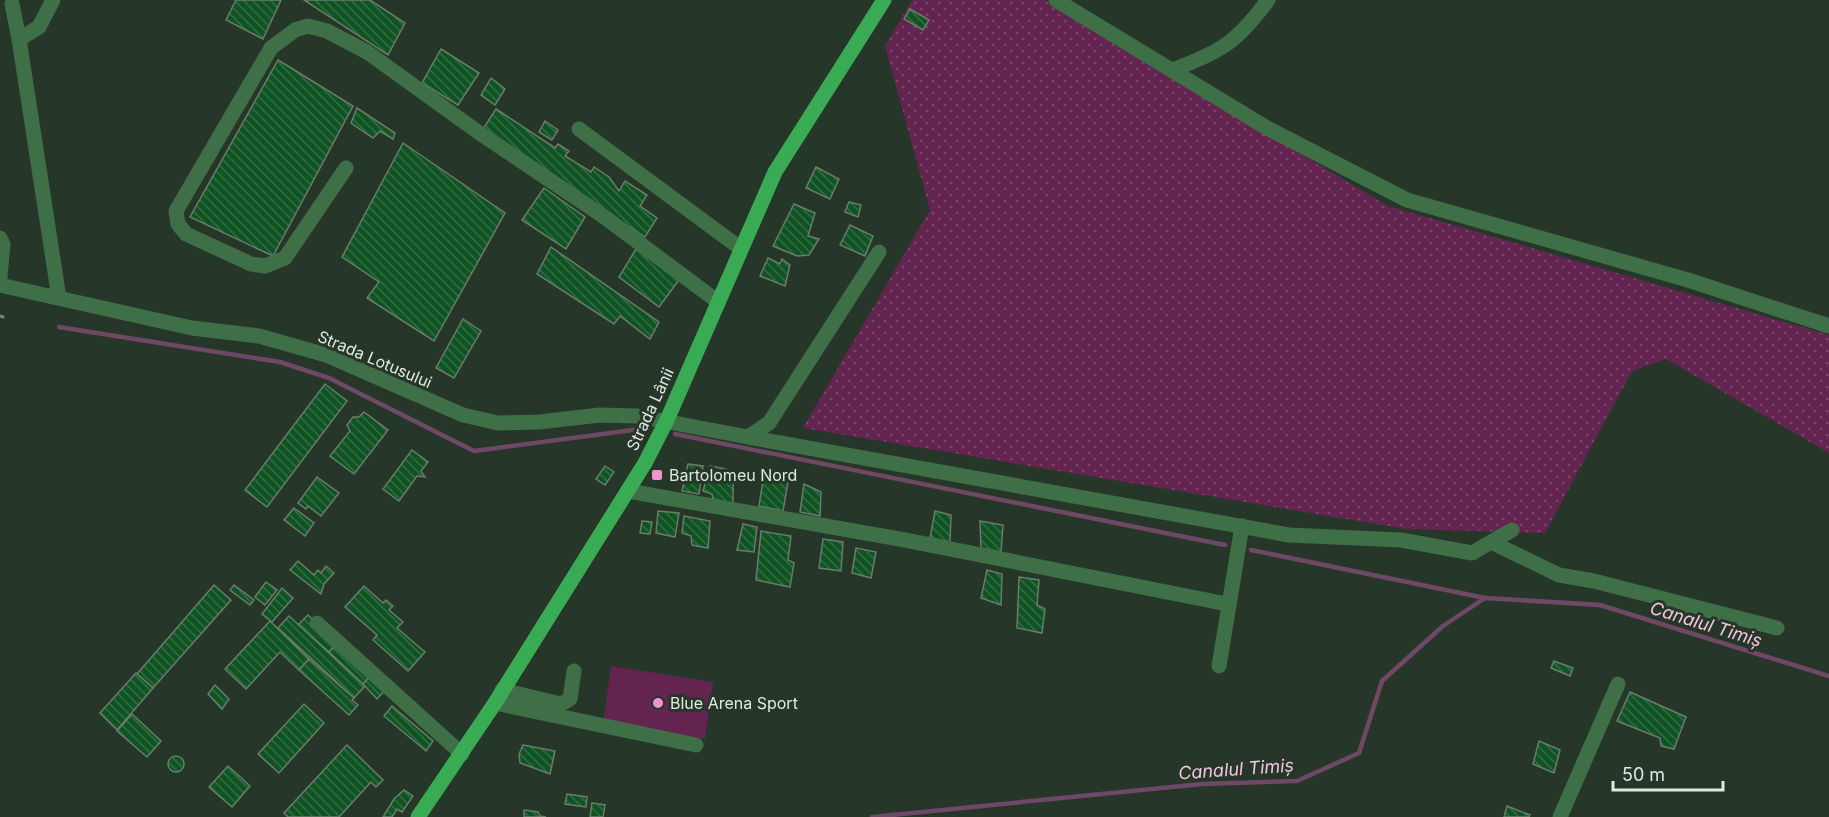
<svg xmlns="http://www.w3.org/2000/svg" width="1829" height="817" font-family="Inter,sans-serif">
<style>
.grass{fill:url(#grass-dots)}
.park{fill:#63254f}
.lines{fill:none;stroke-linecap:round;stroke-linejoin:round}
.stream{stroke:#6f4865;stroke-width:4.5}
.building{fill:url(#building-back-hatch);stroke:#6a7c6c;stroke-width:1.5}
.path{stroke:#7d8a7e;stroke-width:3;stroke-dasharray:4.5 3;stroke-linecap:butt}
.minor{stroke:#3e6f46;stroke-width:15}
.major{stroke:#3aab55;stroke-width:15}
.poi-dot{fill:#f591d1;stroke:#263628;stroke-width:2}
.labels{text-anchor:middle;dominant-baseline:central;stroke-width:6;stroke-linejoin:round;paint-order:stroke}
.street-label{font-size:16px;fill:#dfe9e0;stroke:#263628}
.poi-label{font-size:16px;fill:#dfe9e0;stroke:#263628;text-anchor:start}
.water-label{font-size:18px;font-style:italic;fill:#f3c5e1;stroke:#263628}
</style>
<defs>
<pattern id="grass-dots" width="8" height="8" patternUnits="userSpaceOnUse" patternTransform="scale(1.5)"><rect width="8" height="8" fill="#63254f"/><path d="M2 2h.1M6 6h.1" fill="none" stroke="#794568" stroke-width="1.8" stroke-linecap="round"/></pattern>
<pattern id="building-back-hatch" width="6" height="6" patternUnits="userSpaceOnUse" patternTransform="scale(1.5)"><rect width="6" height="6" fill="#115423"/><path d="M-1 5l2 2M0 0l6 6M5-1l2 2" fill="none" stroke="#336d43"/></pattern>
</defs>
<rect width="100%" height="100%" fill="#263628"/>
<!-- grass -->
<path class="grass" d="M912,0H1045L1388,206L1829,335V453L1666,359L1632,371L1545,533L1406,529L803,428L930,210L885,46Z"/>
<!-- park -->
<path class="park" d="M611,666L713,682L705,739L603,724Z"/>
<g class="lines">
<!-- stream -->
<g class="stream">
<path d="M59,327L280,362L329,378L474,451L648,428"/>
<path d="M675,434L1225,545"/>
<path d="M1251,550L1485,598"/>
<path d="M872,817L1202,784L1297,781L1359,753L1382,681L1443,626L1485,598L1600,605L1829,676"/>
</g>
</g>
<!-- building -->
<g class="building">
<path d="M236,0H281L263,39L226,20Z"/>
<path d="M304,0H370L405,23L388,55Z"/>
<path d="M910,9L929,20L923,30L904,19Z"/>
<path d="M441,49L479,73L458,105L422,83Z"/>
<path d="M278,60L353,106L273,256L190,217Z"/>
<path d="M491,78L505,89L495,105L481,95Z"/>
<path d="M357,108L395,133L393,139L380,131L373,138L351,123Z"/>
<path d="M496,109L555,148L558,144L569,151L565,156L591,172L594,167L609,177L619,191L625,181L647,195L640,206L657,218L645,237L483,129Z"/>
<path d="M545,121L558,130L552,140L539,132Z"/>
<path d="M403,143L505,213L434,341L367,298L379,282L342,257Z"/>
<path d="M816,167L839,179L830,199L806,188Z"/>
<path d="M544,188L585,217L566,249L522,220Z"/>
<path d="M849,202L861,205L858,217L845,212Z"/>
<path d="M794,204L815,213L808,236L819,239L809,255L797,256L773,246Z"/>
<path d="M850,225L873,236L865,256L840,245Z"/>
<path d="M551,247L659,322L650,339L620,316L614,324L537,274Z"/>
<path d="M636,249L679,280L659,307L619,277Z"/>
<path d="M768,258L780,264L782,259L790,265L785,286L760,276Z"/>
<path d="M463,319L481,331L454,378L436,368Z"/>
<path d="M325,384L347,401L267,507L245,490Z"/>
<path d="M364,412L388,430L354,474L330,456L350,431L347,425L353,417H359Z"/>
<path d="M412,450L428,462L421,471L425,477L417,476L399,501L383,489Z"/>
<path d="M688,464L703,466L699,494L682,491Z"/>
<path d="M605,466L614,472L605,485L596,479Z"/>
<path d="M710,466L726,469L725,474L733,478V504L713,499L712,494L703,491Z"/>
<path d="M764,474L788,482L783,511L759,506Z"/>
<path d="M317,477L339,493L321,516L308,506L306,509L298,503Z"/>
<path d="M804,484L821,492L820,516L800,512Z"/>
<path d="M294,508L314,523L305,536L284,520Z"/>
<path d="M658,511L679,513L675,537L656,533Z"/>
<path d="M935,511L951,515L950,542L930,538Z"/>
<path d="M684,516L710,521L708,548L692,545L691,536L682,533Z"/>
<path d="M642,521L652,522L650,534L640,533Z"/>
<path d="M980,521L1003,525L1001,552L981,548Z"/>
<path d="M743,524L757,527L754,552L737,550Z"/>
<path d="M761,531L791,536L788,560L794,563L790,587L756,580Z"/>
<path d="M823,539L843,542L841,571L819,568Z"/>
<path d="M856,548L876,552L871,578L852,573Z"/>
<path d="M298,561L314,575L318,570L321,573L326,566L334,573L324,584L321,594L290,570Z"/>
<path d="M987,570L1002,574L1001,605L981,598Z"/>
<path d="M1019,577L1039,580L1037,605L1045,609L1042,633L1017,628Z"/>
<path d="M266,582L277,590L265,605L255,597Z"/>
<path d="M214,585L231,600L153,688L137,674Z"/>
<path d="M234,585L254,600L250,605L230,590Z"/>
<path d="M364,586L383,603L386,600L393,606L389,610L403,622L397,628L425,652L408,671L373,640L377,635L345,607Z"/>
<path d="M282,588L293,598L272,622L262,614Z"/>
<path d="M308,615L338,643L329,652L298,625Z"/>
<path d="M289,616L365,686L354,698L278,628Z"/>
<path d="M270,621L309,659L299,670L280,652L246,689L225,669Z"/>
<path d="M337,644L371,675L363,684L329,652Z"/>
<path d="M309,659L354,698L352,700L358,705L349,715L299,670Z"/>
<path d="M1554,661L1573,668L1570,676L1551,668Z"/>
<path d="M136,673L153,688L117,730L100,713Z"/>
<path d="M371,675L386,689L377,699L363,684Z"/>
<path d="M215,685L229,699L222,709L208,694Z"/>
<path d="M1630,692L1686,717L1674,749L1661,746L1660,738L1617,721Z"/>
<path d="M304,704L324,723L279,773L258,754Z"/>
<path d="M392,706L433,741L426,751L384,716Z"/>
<path d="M132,714L161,741L147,757L117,731Z"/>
<path d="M1539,741L1560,750L1554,773L1533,764Z"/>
<path d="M347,745L383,780L376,787L371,782L339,817H288L284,813Z"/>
<path d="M523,745L555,751L550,774L520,763L519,754Z"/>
<circle cx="176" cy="764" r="8"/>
<path d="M228,766L250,786L232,807L209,787Z"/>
<path d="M404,790L413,796L402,812L397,809L392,817H383L394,799Z"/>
<path d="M567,794L587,797L586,807L565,804Z"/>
<path d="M592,803L605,805L603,817H590Z"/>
<path d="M1507,806L1530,815L1529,817H1504Z"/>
<path d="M524,810L538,812L540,816L546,817H524Z"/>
</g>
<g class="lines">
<!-- path -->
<path class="path" d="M0,316L6,318"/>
<!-- minor -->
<g class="minor">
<path d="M53,0L39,27L19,39L59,298"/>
<path d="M1056,0L1267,128L1407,200L1688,280L1829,326"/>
<path d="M12,4L19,39"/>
<path d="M1172,70C1221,52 1237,42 1268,0"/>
<path d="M579,129L740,248"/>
<path d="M346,168L285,258L265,266L251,264L186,234L178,224L176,211L271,48L295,30L308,26L327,31L367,52L478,132L603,216L717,301"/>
<path d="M0,238L3,244L0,277"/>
<path d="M0,285L192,328L259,336L326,355L463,415L498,423L539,422L600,415L637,416L748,437L769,423L879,252"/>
<path d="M748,437L1289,535L1401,540L1472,553L1512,530"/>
<path d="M628,491L905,540L1227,604"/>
<path d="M1491,542L1559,575L1594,581L1777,628"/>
<path d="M317,623L462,754"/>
<path d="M1219,666L1242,526"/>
<path d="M502,690L561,704L570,699L574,671"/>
<path d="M495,703L696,745"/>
<path d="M1560,817L1618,684"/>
</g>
<!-- major -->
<path class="major" d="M418,817L495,703L645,463L667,420L775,172L884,0"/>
</g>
<!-- markers -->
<g class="poi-dot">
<rect x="651" y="469" width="12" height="12" rx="3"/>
<circle cx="658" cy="703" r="6"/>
</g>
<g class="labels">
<!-- street labels -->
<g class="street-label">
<text transform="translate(375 359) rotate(23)">Strada Lotusului</text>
<text transform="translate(650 409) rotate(-65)">Strada Lânii</text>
</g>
<!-- poi labels -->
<g class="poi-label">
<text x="669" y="475">Bartolomeu Nord</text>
<text x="670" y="703">Blue Arena Sport</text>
</g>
<!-- water labels -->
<g class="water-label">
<text transform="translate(1706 624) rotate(17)">Canalul Timiș</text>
<text transform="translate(1236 769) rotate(-4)">Canalul Timiș</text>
</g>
</g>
<!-- scale -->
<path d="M1613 781v9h110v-9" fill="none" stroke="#dfe9e0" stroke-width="3"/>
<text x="1622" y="781" font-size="18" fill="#dfe9e0" stroke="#263628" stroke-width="4.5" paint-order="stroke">50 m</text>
</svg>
